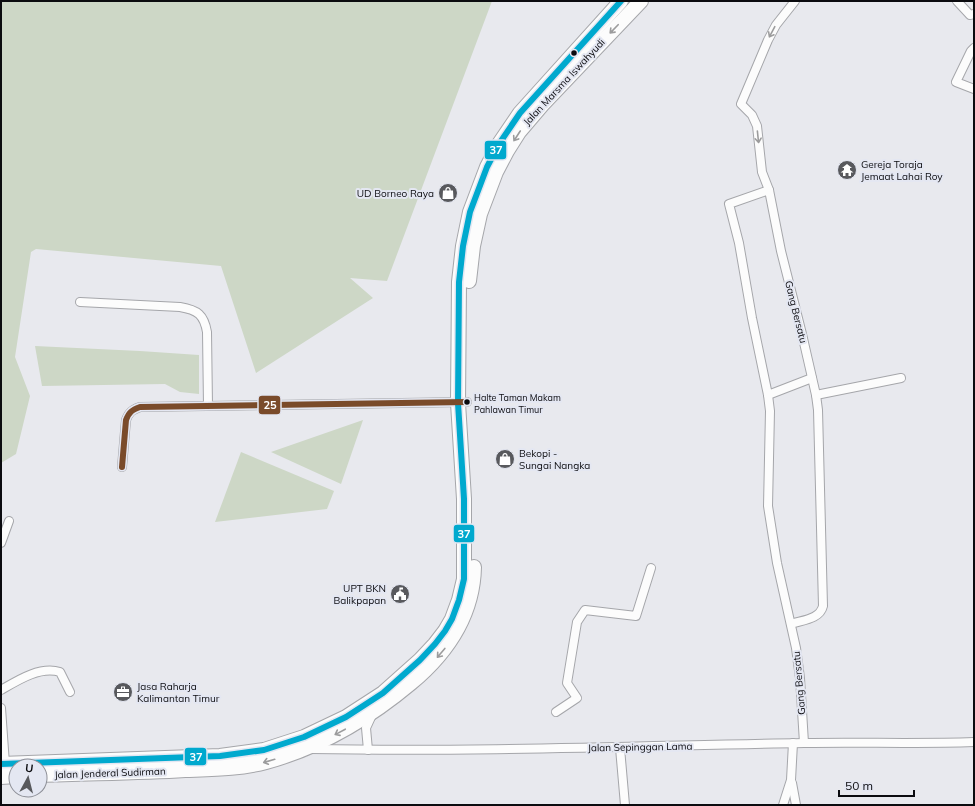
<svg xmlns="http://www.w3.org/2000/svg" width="975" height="806" font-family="Mulish,sans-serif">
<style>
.green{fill:#cdd7c6}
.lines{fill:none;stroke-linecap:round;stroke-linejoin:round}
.minor-casing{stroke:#a5a6aa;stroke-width:10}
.trunk-casing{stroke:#a5a6aa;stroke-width:16}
.minor{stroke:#fcfcfc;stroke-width:8}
.trunk{stroke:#fcfcfc;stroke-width:14}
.bus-1-casing{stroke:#e4e7f2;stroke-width:9}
.bus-2-casing{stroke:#e4e7f2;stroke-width:9}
.bus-1{stroke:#00a9ce;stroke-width:6}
.bus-2{stroke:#7a4b2a;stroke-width:6}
.oneway{stroke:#9c9c9d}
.bus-dot{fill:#0b0b0f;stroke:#e4e7f2;stroke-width:1.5}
.labels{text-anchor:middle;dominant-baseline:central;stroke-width:4;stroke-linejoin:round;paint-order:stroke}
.bus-label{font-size:9px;fill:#0b0b0f;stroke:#e4e7f2;text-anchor:start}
.street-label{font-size:10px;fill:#0b0b0f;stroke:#e4e7f2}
.poi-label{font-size:10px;fill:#0b0b0f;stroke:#e4e7f2;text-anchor:start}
.line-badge{stroke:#e4e7f2;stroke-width:1.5}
.badge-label{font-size:11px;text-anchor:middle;font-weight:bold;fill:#fff}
</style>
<rect width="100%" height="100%" fill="#e8e9ee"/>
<!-- green -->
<g class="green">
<path d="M1,1H492L387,281L350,278L373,298L256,373L221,266L36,249L31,252L15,357L30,396L16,454L1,463Z"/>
<path d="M35,346L140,351L199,355V394L180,392L165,384L42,386Z"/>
<path d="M363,420L341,484L271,452Z"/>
<path d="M241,452L334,491L327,509L215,522Z"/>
</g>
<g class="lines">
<defs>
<g id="minor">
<path d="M957,1L970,15L974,14"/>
<path d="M974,48L971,51L956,82L974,89"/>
<path d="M769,190L729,204L739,243L752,318L768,395L770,411L768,506L777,563L796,648L800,678L804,743"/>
<path d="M80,302L180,307C198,310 204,315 207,332L208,406"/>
<path d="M768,395L812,378"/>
<path d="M816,395L901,378"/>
<path d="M122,467L126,420C129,412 132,410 140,407L467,402"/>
<path d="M1,543L9,521"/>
<path d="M791,624C803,620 820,619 823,606L818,410L816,395L802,334L781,251L769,190L762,172L757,126L752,115L741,104L768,40L776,25L795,1"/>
<path d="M1,690C18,680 40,666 60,672L70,692"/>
<path d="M1,708L5,764"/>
<path d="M556,712L577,698L567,683L577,622L585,610L636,616L651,568"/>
<path d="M620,748L625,805"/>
<path d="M311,749C475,752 640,746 804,743C861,742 917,744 974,742"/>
<path d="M368,750L366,728L372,715"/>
<path d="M792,783L796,805"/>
<path d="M783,805L791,780L793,743"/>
</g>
<g id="trunk">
<path d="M469,281L473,246L480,214L496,172L507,151L519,132L542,105L641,1"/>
<path d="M1,764L220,756L264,750L304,737L346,717L383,693L420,660L435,644L445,631L452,619L459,600L464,579V499L458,403L459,282L463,246L470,212L487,167L499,144L520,113L621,1"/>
<path d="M40,775C88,773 137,773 185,770C212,769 240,769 266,762C321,747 368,719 411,683C447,653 473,615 474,567"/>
<path d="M1,777L16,776"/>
</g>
</defs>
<!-- minor casing -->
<use href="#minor" class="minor-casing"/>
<!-- trunk casing -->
<use href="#trunk" class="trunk-casing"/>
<!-- minor -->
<use href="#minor" class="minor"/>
<!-- trunk -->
<use href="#trunk" class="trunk"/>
<defs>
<path id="bus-1" d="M1,764L220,756L264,750L304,737L346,717L383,693L420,660L435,644L445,631L452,619L459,600L464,579V499L458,403L459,282L463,246L470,212L487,167L499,144L520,113L621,1"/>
<path id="bus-2" d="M122,467L126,420C129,412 132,410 140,407L467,402"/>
</defs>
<!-- bus-1 casing -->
<use href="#bus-1" class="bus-1-casing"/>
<!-- bus-2 casing -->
<use href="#bus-2" class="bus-2-casing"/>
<!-- bus-1 -->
<use href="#bus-1" class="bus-1"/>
<!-- bus-2 -->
<use href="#bus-2" class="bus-2"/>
</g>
<!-- one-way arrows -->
<defs><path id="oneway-shaft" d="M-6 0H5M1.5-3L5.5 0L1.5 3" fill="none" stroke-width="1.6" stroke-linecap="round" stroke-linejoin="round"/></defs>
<g class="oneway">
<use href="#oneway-shaft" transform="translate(614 29) rotate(134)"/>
<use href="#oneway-shaft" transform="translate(772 32) rotate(118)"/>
<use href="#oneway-shaft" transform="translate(517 136) rotate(123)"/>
<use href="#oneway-shaft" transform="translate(758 137) rotate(84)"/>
<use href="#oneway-shaft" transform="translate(441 653) rotate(130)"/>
<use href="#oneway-shaft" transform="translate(340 732) rotate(152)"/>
<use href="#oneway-shaft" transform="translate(269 761) rotate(164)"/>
</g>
<!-- icons -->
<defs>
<symbol id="temple-disc" viewBox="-11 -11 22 22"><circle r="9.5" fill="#58595d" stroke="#e4e7f2"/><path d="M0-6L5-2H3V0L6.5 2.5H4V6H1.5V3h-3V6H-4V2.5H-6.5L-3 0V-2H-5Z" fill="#fff"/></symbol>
<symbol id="shop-disc" viewBox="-11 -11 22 22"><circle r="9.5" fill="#58595d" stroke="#e4e7f2"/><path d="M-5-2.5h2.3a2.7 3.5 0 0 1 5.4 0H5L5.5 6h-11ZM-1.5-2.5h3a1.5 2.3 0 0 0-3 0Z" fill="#fff"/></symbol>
<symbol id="civic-disc" viewBox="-11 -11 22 22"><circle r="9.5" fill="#58595d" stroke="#e4e7f2"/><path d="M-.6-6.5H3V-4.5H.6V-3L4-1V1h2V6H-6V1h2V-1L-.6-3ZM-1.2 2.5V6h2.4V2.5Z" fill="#fff"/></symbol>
<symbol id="office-disc" viewBox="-11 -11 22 22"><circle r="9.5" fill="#58595d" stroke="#e4e7f2"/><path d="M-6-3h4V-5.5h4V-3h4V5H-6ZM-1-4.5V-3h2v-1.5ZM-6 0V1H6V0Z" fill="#fff"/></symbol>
</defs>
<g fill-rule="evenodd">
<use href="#temple-disc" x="836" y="159" width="22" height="22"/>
<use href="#shop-disc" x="437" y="182" width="22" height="22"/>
<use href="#shop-disc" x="494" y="448" width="22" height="22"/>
<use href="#civic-disc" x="389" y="583" width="22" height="22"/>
<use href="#office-disc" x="112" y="681" width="22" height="22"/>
</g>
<!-- markers -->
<g class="bus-dot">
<circle cx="574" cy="53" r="3.5"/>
<circle cx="467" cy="402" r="3.5"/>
</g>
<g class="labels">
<!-- bus labels -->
<g class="bus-label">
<text x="474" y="397">Halte Taman Makam<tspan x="474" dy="12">Pahlawan Timur</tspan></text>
</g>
<!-- street labels -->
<g class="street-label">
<text transform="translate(564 82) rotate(-47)">Jalan Marsma Iswahyudi</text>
<text transform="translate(796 312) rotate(76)">Gang Bersatu</text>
<text transform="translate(799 683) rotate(-95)">Gang Bersatu</text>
<text transform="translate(640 747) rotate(-1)">Jalan Sepinggan Lama</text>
<text transform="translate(110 773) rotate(-2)">Jalan Jenderal Sudirman</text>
</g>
<!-- poi labels -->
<g class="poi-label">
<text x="861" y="164">Gereja Toraja<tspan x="861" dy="12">Jemaat Lahai Roy</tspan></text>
<text x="434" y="193" text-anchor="end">UD Borneo Raya</text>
<text x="519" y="453">Bekopi -<tspan x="519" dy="12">Sungai Nangka</tspan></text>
<text x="386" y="588" text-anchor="end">UPT BKN<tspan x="386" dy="12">Balikpapan</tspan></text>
<text x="137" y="686">Jasa Raharja<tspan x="137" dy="12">Kalimantan Timur</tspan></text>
</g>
</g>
<g class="line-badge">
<rect x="484" y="140" width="23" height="20" rx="4" fill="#00a9ce"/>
<rect x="258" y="395" width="23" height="20" rx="4" fill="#7a4b2a"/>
<rect x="453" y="524" width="22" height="19" rx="4" fill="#00a9ce"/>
<rect x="184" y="747" width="23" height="19" rx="4" fill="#00a9ce"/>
</g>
<g class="badge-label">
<text x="496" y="154">37</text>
<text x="270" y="409">25</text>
<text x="464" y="538">37</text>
<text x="196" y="761">37</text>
</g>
<!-- border -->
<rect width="975" height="806" fill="none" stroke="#0b0b0f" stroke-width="4"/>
<!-- north arrow -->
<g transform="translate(28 778) rotate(7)"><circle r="19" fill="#e4e7f2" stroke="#8d8f97"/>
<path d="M0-3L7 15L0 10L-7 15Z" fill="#58595d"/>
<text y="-6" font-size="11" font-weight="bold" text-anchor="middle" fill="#0b0b0f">U</text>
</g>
<!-- scale -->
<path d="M839 790v6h75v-6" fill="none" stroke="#0b0b0f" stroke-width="2"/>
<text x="845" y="790" font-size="12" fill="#0b0b0f" stroke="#e4e7f2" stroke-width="3" paint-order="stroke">50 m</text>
</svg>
